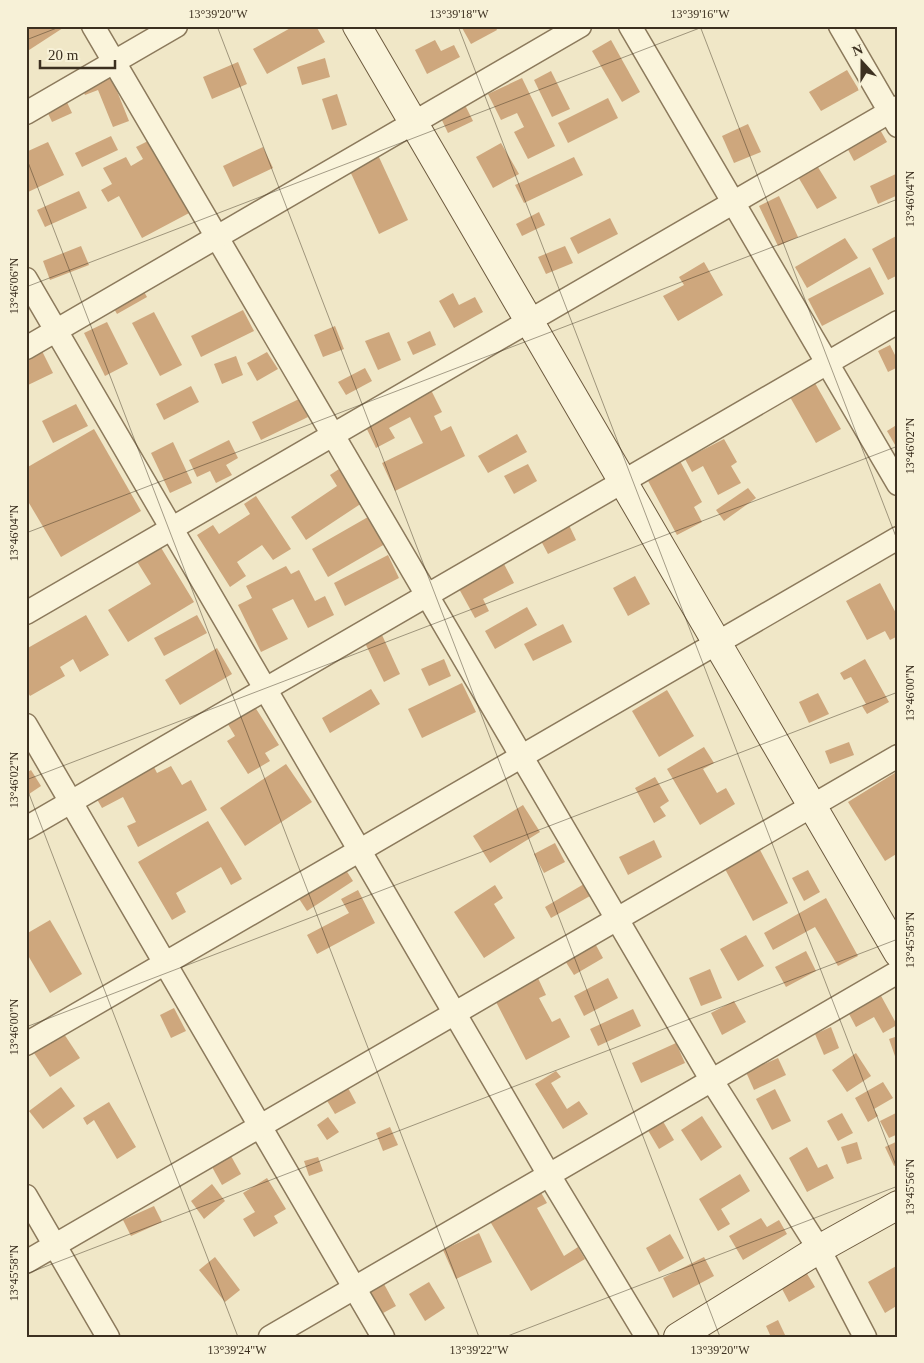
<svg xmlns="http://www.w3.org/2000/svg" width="924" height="1363" font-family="Georgia,serif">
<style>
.building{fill:#cea77d}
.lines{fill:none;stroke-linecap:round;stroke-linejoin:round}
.minor-casing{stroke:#8c7a5c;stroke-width:25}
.secondary-casing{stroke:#6e5b3f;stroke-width:30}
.minor{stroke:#faf4db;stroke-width:22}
.secondary{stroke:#faf4db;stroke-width:28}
.ticks{fill:none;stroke:#3c3020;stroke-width:1;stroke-opacity:0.45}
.neatline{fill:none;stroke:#3c3020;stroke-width:2}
.ticks-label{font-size:12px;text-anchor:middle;fill:#3c3020}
</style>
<rect width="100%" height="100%" fill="#f0e7c7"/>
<!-- building -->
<g class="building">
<path d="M26,26H66L26,52Z"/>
<path d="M294,26H316L325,42L267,74L253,49Z"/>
<path d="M461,26H495L497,30L471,44Z"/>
<path d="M435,40L441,51L454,45L460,57L427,74L415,50Z"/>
<path d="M611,40L640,92L622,102L592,51Z"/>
<path d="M325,58L330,77L302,85L297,67Z"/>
<path d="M238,62L247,84L212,99L203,77Z"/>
<path d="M847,70L859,90L821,111L809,92Z"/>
<path d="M551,71L570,109L552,117L534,80Z"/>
<path d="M111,76L129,121L113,127L98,90L85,95L82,88Z"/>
<path d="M522,78L555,146L528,159L514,132L524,127L517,113L501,120L488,94Z"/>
<path d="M337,94L347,125L332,130L322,99Z"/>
<path d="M65,98L72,113L52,122L45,107Z"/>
<path d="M608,98L618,118L568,143L558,123Z"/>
<path d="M464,103L473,121L448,133L439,114Z"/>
<path d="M748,124L761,152L734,163L722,136Z"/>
<path d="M878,126L887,142L854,161L845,144Z"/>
<path d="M111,136L118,150L82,167L75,153Z"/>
<path d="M152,139L191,212L142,238L119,196L108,202L101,190L112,184L103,168L126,157L131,166L143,159L136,147Z"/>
<path d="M48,142L64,175L26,193V152Z"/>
<path d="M501,143L519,174L493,188L476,157Z"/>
<path d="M263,147L273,168L233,187L223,166Z"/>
<path d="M378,155L408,220L379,234L349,169Z"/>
<path d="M574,157L583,175L524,203L515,185Z"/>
<path d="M816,164L837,198L817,209L797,175Z"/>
<path d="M898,173V195L878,204L870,186Z"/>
<path d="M79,191L87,208L45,227L37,210Z"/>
<path d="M779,196L798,237L778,246L759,206Z"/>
<path d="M539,212L545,225L522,236L516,224Z"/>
<path d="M610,218L618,234L578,254L570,238Z"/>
<path d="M898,235V275L888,280L872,249Z"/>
<path d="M845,238L858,258L807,288L795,267Z"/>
<path d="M81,246L89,265L50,280L43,261Z"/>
<path d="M565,246L573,263L546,274L538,257Z"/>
<path d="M704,262L723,295L678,321L663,296L684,285L679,277Z"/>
<path d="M870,267L884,294L822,326L808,299Z"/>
<path d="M139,283L147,297L117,314L109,300Z"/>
<path d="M453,293L459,305L475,297L483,312L454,328L439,301Z"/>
<path d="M243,310L254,331L201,357L191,336Z"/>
<path d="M154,312L182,365L160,376L132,323Z"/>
<path d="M107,322L128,364L105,376L84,333Z"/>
<path d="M335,326L344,349L323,357L314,335Z"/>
<path d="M430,331L436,345L413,355L407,342Z"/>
<path d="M389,332L401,360L378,370L365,341Z"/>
<path d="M890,345L895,355L898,353V367L888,372L878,351Z"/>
<path d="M40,347L53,373L26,386V354Z"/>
<path d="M267,352L278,369L257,381L247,363Z"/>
<path d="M236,356L243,375L222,384L214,364Z"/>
<path d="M365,368L372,381L346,395L338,382Z"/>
<path d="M815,383L841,429L816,443L790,397Z"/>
<path d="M191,386L199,402L164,420L156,404Z"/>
<path d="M431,390L442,412L434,416L441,431L451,426L465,456L395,491L382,463L423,443L410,417L389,428L395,438L376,448L364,423Z"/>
<path d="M299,399L308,417L261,440L252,422Z"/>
<path d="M76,404L88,426L53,443L42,421Z"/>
<path d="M898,424V450L887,431Z"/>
<path d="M94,429L141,511L61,557L26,498V468Z"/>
<path d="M517,434L527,452L488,473L478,456Z"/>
<path d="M724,439L737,462L731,466L741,483L718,495L703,466L692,472L685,459Z"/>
<path d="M229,440L238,458L226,465L232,475L216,483L210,471L197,477L189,460Z"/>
<path d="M173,442L192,483L170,493L151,453Z"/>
<path d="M680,461L702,502L694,507L702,522L677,535L647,479Z"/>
<path d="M528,464L537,481L514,494L504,476Z"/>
<path d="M339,469L362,503L306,540L291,517L337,486L330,475Z"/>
<path d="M748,488L756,498L724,521L716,510Z"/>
<path d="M256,496L291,549L273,560L262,545L237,562L246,576L230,587L197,535L213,525L219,534L250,514L244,504Z"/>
<path d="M368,517L385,544L328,577L312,549Z"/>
<path d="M569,525L576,540L548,554L540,539Z"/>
<path d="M160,546L194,602L128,642L108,610L151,584L136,560Z"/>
<path d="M388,555L399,578L345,606L334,583Z"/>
<path d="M504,564L514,583L483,599L489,611L475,618L458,587Z"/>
<path d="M286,566L291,574L299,570L315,601L325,596L334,615L308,628L293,599L272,609L288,639L261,652L238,605L252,598L246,586Z"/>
<path d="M635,576L650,604L628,616L613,588Z"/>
<path d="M880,583L898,617V636L890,640L885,631L867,640L846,601Z"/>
<path d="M527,607L537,625L495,649L485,631Z"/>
<path d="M86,615L109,655L80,672L73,659L60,667L65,676L30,696L26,689V649Z"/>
<path d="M197,615L207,633L164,656L154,638Z"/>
<path d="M563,624L572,642L533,661L524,644Z"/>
<path d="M382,635L400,674L384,682L365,643Z"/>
<path d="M217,648L232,674L180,705L165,680Z"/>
<path d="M444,659L451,676L429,686L421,669Z"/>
<path d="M865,659L889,702L867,714L862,706L866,704L851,677L844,680L840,673Z"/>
<path d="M462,683L476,712L422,738L408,709Z"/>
<path d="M371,689L380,704L330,733L322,718Z"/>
<path d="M667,690L694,736L659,757L632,711Z"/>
<path d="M818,693L829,714L809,723L799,702Z"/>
<path d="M253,704L279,745L265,753L270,761L248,774L227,741L235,736L226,721Z"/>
<path d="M849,742L854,755L830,764L825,751Z"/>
<path d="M704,747L714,763L703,769L717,793L726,788L735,804L700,825L667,769Z"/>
<path d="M152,763L157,773L171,766L182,785L191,780L207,810L138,847L127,826L136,822L123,797L102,808L94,794Z"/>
<path d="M286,764L312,802L245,846L220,808Z"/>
<path d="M31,770L41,786L26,796V773Z"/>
<path d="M898,771V853L885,861L848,802Z"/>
<path d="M655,777L669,801L660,807L666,816L654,823L635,788Z"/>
<path d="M523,805L540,832L490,863L473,836Z"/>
<path d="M208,821L242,879L231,885L221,867L176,893L186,912L172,920L138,862Z"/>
<path d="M654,840L662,857L628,875L619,857Z"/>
<path d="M555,843L565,862L544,873L534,854Z"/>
<path d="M760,850L788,903L753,921L725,869Z"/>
<path d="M342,864L353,881L307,911L296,894Z"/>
<path d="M808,870L820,892L804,901L792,878Z"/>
<path d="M584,884L590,896L551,918L545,907Z"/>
<path d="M495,885L503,898L494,904L515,938L484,958L454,912Z"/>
<path d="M358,890L375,923L317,954L307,935L349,913L341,899Z"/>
<path d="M826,898L858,956L838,966L815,927L773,950L764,933Z"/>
<path d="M50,920L82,974L50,993L26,952V934Z"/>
<path d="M746,935L764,966L738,981L720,949Z"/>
<path d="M592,938L603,958L574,975L562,956Z"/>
<path d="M806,951L816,971L786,987L775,967Z"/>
<path d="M710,969L722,998L701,1006L689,978Z"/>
<path d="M537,976L546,995L539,998L552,1022L560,1018L570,1037L526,1060L494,998Z"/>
<path d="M608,978L618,998L584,1016L574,996Z"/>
<path d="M880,994L897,1025L883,1033L874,1017L856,1027L848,1012Z"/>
<path d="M734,1001L746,1022L722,1035L711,1013Z"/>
<path d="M174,1008L186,1031L171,1038L160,1015Z"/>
<path d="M633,1009L641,1026L598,1046L590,1029Z"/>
<path d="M831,1027L839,1048L824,1055L815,1034Z"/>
<path d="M64,1034L80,1058L50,1077L34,1053Z"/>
<path d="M898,1036V1058L896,1059L889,1039Z"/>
<path d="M676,1043L685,1063L641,1083L632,1063Z"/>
<path d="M856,1053L871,1076L847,1092L832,1070Z"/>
<path d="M778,1058L786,1075L754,1090L746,1072Z"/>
<path d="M556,1071L561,1077L551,1083L567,1109L579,1101L588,1114L563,1129L535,1084Z"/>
<path d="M883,1082L893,1098L874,1109L878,1116L868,1122L855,1098Z"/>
<path d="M347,1086L356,1103L335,1114L326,1099Z"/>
<path d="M61,1087L75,1106L43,1129L29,1111Z"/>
<path d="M775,1089L791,1121L772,1130L756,1099Z"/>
<path d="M109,1102L136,1147L117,1159L94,1120L87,1125L83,1118Z"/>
<path d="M842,1113L853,1133L838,1141L827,1121Z"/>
<path d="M896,1113L898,1134L889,1138L880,1121Z"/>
<path d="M702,1116L722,1147L701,1161L681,1130Z"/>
<path d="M328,1117L339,1132L327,1140L317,1125Z"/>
<path d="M661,1118L674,1140L659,1149L646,1127Z"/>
<path d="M390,1127L398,1145L383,1151L376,1133Z"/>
<path d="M898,1141V1164L894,1166L885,1147Z"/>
<path d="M857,1142L862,1159L847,1164L841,1147Z"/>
<path d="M807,1147L818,1168L827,1164L834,1178L807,1192L789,1158Z"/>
<path d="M231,1156L241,1174L222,1185L212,1167Z"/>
<path d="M318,1157L323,1171L309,1176L304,1161Z"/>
<path d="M740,1174L750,1191L721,1209L730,1224L718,1231L699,1199Z"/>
<path d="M267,1178L286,1209L274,1216L278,1223L254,1237L243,1219L255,1212L243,1193Z"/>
<path d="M212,1184L225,1201L204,1219L191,1201Z"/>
<path d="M539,1189L547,1203L537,1208L564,1256L578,1247L585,1259L531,1291L488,1218Z"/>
<path d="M154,1206L162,1222L131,1236L123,1220Z"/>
<path d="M761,1218L767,1227L779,1220L787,1234L743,1260L729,1236Z"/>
<path d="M479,1233L492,1262L456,1279L443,1250Z"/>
<path d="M670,1234L684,1258L659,1272L646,1248Z"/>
<path d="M215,1257L240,1290L225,1302L199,1270Z"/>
<path d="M704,1257L714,1276L673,1298L663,1278Z"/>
<path d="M898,1265V1305L885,1313L868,1282Z"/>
<path d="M806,1272L815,1287L789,1302L781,1287Z"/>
<path d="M429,1282L445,1308L425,1321L409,1294Z"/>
<path d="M384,1284L396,1306L374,1318L362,1295Z"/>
<path d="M778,1320L786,1337H771L766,1326Z"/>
</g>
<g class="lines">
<defs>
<g id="minor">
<path d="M93,26L712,1081L819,1249L865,1337"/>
<path d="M630,26L898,484"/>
<path d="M840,26L898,126"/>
<path d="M26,113L176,26"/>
<path d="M26,279L549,1175L647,1337"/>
<path d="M26,348L580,26"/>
<path d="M26,613L898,107"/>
<path d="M26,725L383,1337"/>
<path d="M26,828L898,322"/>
<path d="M26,1044L898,538"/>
<path d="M26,1196L108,1337"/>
<path d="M26,1262L898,756"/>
<path d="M270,1337L898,972"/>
</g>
<g id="secondary">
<path d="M357,26L898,953"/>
<path d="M678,1337L819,1249L898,1205"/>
</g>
</defs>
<!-- minor casing -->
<use href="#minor" class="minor-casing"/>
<!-- secondary casing -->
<use href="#secondary" class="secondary-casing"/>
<!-- minor -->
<use href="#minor" class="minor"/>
<!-- secondary -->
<use href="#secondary" class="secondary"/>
</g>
<!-- ticks -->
<path class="ticks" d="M217,26L720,1337M458,26L898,1171M700,26L898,542M26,40L62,26M26,157L479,1337M26,287L705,26M26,533L898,199M26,780L898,446M26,786L238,1337M26,1027L898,692M26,1274L898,939M505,1337L898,1186"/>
<!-- border -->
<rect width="924" height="1363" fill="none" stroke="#f7f1d7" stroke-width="55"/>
<!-- north arrow -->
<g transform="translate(862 62) rotate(339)" stroke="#f7f1d7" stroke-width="4" paint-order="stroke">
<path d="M0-4L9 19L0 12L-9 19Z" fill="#3c3020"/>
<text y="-8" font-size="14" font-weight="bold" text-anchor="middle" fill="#3c3020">N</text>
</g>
<!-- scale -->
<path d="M40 60v8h75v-8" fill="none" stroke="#3c3020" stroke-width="2.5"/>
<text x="48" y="60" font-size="15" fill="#3c3020" stroke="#f7f1d7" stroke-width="4" paint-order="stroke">20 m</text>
<rect x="28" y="28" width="868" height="1308" class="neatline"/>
<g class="ticks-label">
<text x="218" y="18">13°39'20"W</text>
<text x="459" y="18">13°39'18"W</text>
<text x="700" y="18">13°39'16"W</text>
<text transform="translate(910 199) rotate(-90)" y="4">13°46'04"N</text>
<text transform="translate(14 286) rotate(-90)" y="4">13°46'06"N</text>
<text transform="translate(910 446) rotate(-90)" y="4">13°46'02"N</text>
<text transform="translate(14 533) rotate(-90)" y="4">13°46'04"N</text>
<text transform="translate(910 693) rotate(-90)" y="4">13°46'00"N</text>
<text transform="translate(14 780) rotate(-90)" y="4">13°46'02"N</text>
<text transform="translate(910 940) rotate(-90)" y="4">13°45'58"N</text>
<text transform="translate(14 1027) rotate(-90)" y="4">13°46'00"N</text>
<text transform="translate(910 1187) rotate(-90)" y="4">13°45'56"N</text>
<text transform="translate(14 1273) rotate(-90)" y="4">13°45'58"N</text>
<text x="237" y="1354">13°39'24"W</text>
<text x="479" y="1354">13°39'22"W</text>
<text x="720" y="1354">13°39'20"W</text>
</g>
</svg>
